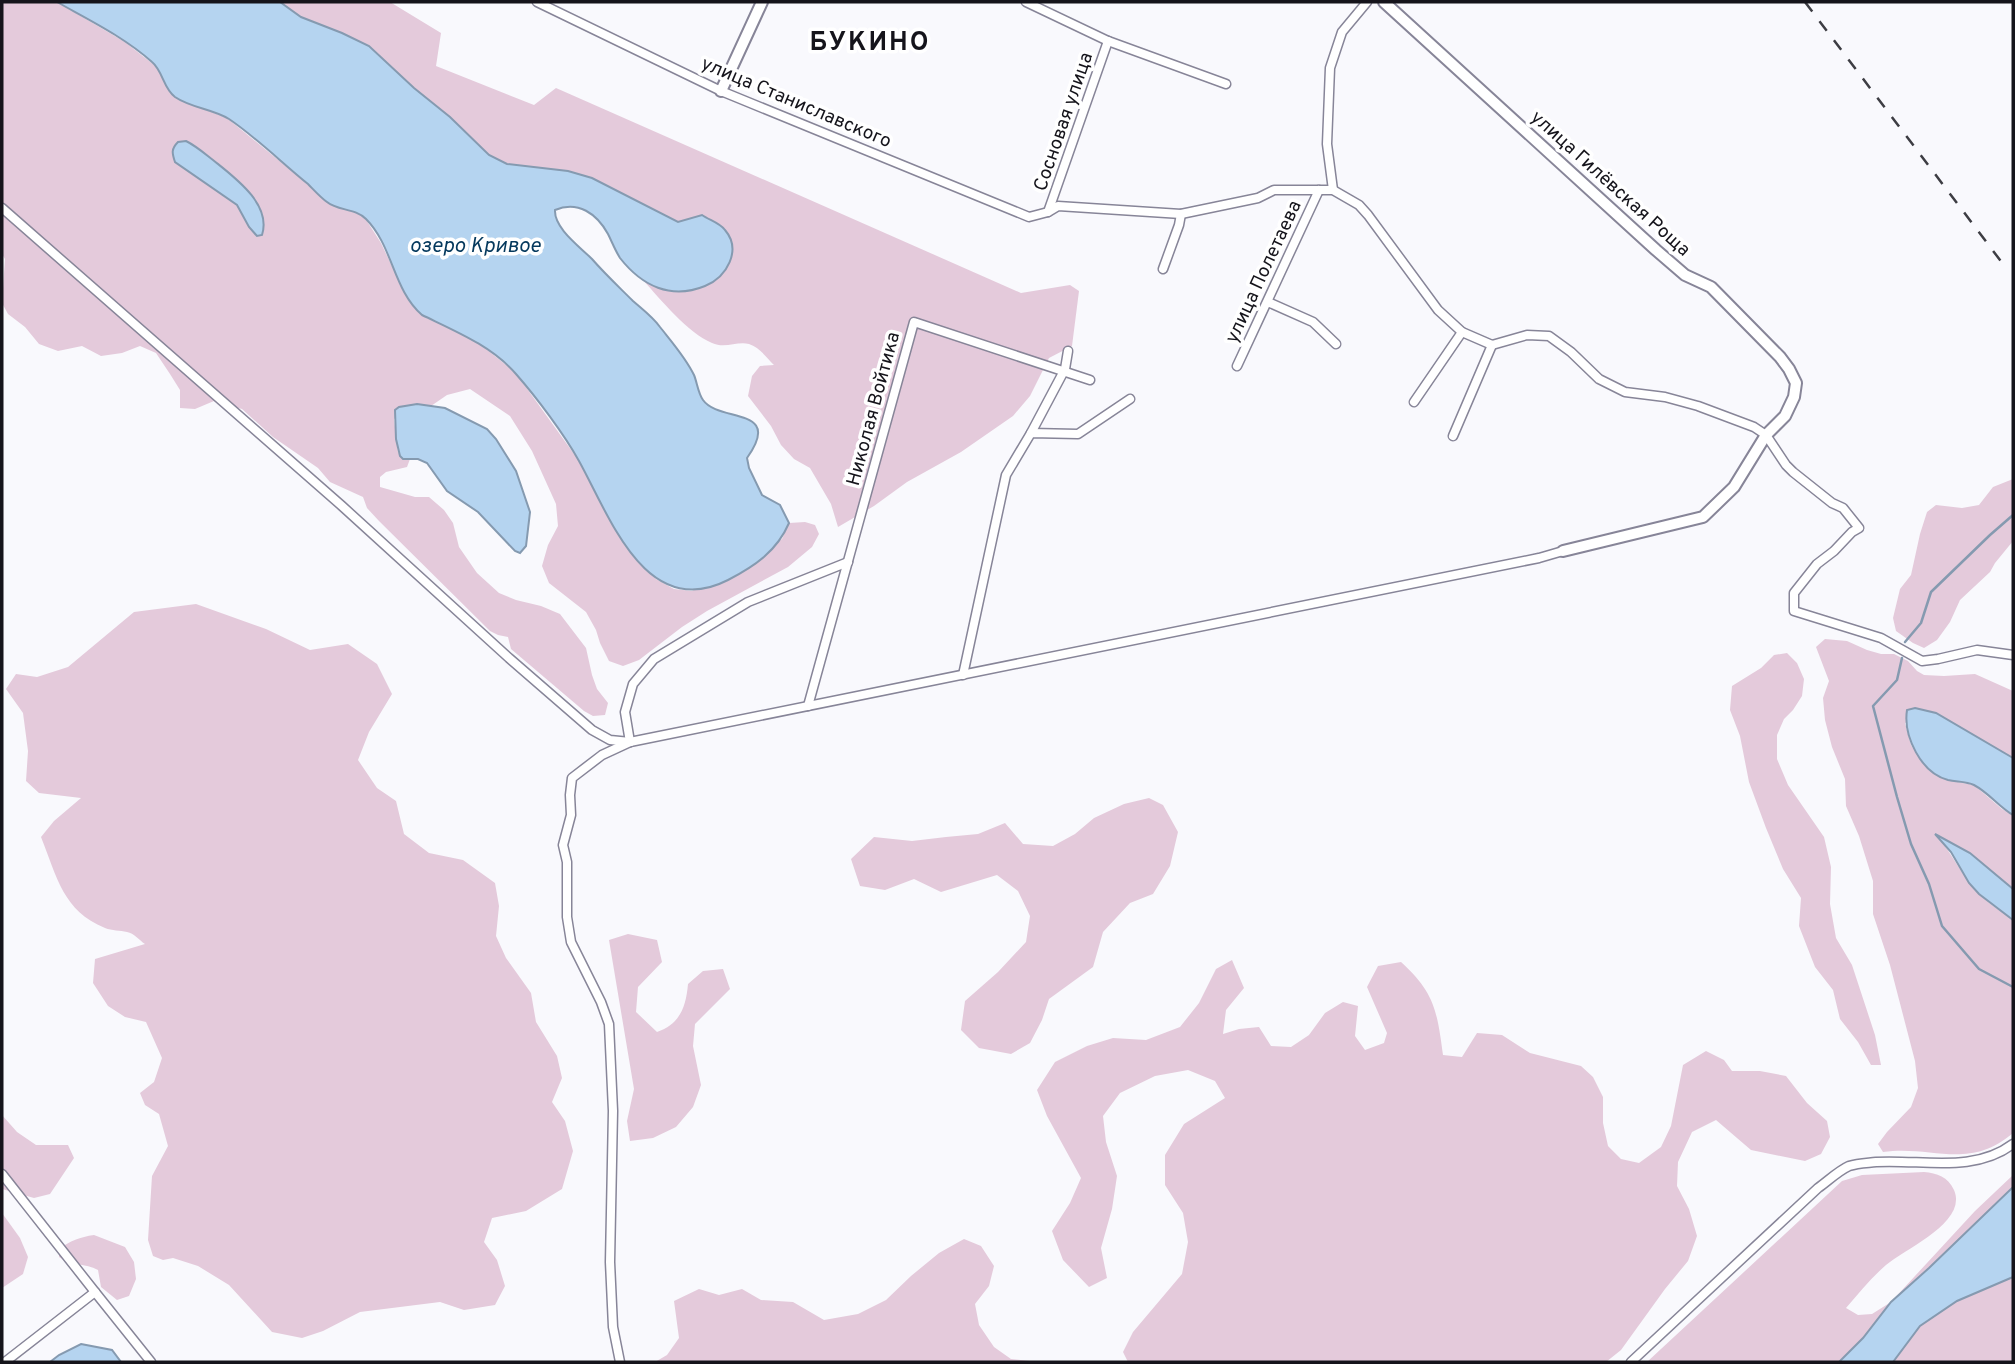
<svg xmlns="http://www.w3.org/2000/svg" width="2015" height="1364" font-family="Overpass,sans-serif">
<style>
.green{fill:#e4cadb;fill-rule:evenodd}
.water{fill:#b5d4f0;stroke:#859ab0;stroke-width:2}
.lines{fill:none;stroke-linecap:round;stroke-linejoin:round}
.stream{stroke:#859ab0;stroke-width:2.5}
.minor-casing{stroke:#878598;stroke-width:11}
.tertiary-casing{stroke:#878598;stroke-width:14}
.minor{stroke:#fff;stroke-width:8}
.tertiary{stroke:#fff;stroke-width:10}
.rail{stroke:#3d3d43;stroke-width:2.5;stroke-dasharray:12 12;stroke-linecap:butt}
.labels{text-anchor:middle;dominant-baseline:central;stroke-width:7;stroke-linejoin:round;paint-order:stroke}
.street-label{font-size:19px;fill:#15141b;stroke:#fff}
.water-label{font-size:21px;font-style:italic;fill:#05395d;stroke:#fff}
.district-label{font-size:26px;font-weight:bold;letter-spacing:2px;fill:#15141b;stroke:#fff}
</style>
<rect width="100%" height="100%" fill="#f9f9fd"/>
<!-- green -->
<g class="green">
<path d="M2,2H57L125,42L158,68L173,95L181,100L227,118L310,186L329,204L358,213L365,218L381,243L408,300L454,330L481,345L515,372L577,458L610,519L656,579L674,589L692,591L782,539L789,523L805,522L815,525L819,534L812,547L788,567L707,611L682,627L639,660L623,666L609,661L600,643L596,630L586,612L549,583L542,566L548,545L558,526L556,504L532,451L510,416L470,389L447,395L431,406L417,404L394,419L398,452L403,459H410L407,467L386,472L380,477V487L415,497H429L444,510L453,523L459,547L477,573L499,593L516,600L541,606L560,614L586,648L592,675L597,689L608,703L605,715L593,716L584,711L511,649L508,637L498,635L490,631L379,521L367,508L363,497L330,482L318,468L273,437L242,409L214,401L195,409L180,408V390L170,374L156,353L140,346L122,353L101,356L82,346L58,351L39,344L25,327L8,314L2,303L5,259L2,254ZM175,162L258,205L262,215L264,227L257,236L249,227L237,205Z"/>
<path d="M280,2H390L441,33L436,66L534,105L556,88L1021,293L1070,285L1079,291L1072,346L1049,358L1030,396L1013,416L961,452L907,482L874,506L838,527L831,504L810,468L794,459L781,445L771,426L748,396L752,376L760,366L774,365C767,358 759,347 749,344C737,341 725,349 712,343C688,333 661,300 643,280L664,290L702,215L679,222L592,178L568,171L507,164L488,155L450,117L342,33L301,17Z"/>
<path d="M2013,479V541L1995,563L1990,572L1960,600L1950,622L1937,640L1924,648L1913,643L1896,631L1893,618L1900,589L1911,575L1920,534L1927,512L1936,505L1962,508L1979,505L1993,487Z"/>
<path d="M196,604L266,629L310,650L348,644L377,664L392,694L369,732L358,760L377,788L396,801L404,834L429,853L463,860L495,883L499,906L496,936L506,958L531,993L536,1022L557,1056L562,1078L552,1102L565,1121L573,1151L562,1189L526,1211L492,1218L484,1242L497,1260L505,1286L495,1305L464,1310L440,1302L360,1312L323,1331L302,1338L272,1332L229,1285L198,1266L173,1258L163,1260L153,1256L148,1240L152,1176L168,1146L159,1114L145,1105L140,1093L154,1082L162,1058L146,1022L125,1017L108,1006L93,983L95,959L145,944C139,940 134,933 127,932C120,930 112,931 105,928C63,911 57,877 41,837L54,821L81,798L39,793L26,781L28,751L23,713L6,689L16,674L37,677L68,667L134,612Z"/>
<path d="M1825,639L1847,641L1867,650L1881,654H1894L1908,661L1917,671L1924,675L1944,676L1975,674L2013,691V758L1936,713L1905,723L1911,745L1919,757L1947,780L1974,785L2002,809L2013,815V889L1970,853L1937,836C1950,851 1958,868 1970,883C1981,899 1998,909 2013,920V1133C1969,1171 1932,1145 1883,1152L1878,1144L1887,1132L1911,1107L1918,1088L1915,1061L1890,965L1873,914V881L1859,836L1846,806L1845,779L1832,747L1825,720L1823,698L1829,681L1816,647Z"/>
<path d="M1787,653L1797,663L1804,679L1802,696L1793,710L1784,719L1777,735V759L1788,785L1824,837L1831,867L1830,904L1836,938L1852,965L1875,1035L1881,1065H1871L1858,1042L1840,1019L1833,990L1815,967L1799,926L1801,898L1783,869L1766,828L1749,782L1740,736L1730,710L1732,686L1761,668L1774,655Z"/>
<path d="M1149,798L1163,805L1178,832L1170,866L1153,894L1130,903L1103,932L1093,967L1049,999L1042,1020L1030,1043L1011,1054L979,1048L961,1030L965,1001L998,972L1026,942L1030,916L1018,891L997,875L941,892L914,879L885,890L860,886L851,859L874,837L912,841L946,837L978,834L1005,823L1023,844L1053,846L1075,834L1094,818L1124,804Z"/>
<path d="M628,934L657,940L662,962L638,987L636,1012L657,1032C680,1024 686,1007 688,984L703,971L723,969L730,989L695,1024L693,1046L701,1085L693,1107L676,1127L653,1138L630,1141L627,1121L634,1089L609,940Z"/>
<path d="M1232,960L1244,988L1226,1010L1223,1034L1239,1029L1259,1027L1271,1046L1291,1047L1309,1035L1325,1013L1343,1002L1358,1006L1355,1036L1365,1050L1384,1043L1387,1033L1367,987L1378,966L1401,962C1435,993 1437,1011 1443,1055L1462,1057L1477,1033L1502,1035L1530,1053L1581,1066L1593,1077L1603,1097V1123L1608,1146L1621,1159L1639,1163L1661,1147L1671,1126L1683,1065L1706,1051L1724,1060L1732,1071H1760L1786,1076L1807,1103L1827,1121L1830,1137L1821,1154L1805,1161L1751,1150L1716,1120L1692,1132L1678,1162L1677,1186L1689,1209L1697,1236L1688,1261L1665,1289L1621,1350L1606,1362H1128L1123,1352L1133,1332L1182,1274L1188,1242L1183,1213L1165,1185V1155L1184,1124L1225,1098L1215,1081L1188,1070L1155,1076L1120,1093L1103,1116L1106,1142L1117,1176L1112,1209L1101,1248L1107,1278L1089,1287L1063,1260L1052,1231L1070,1203L1081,1178L1047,1116L1037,1090L1055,1062L1087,1046L1113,1038L1146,1040L1180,1027L1199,1003L1216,969Z"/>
<path d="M2,1115L17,1132L36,1145H68L74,1158L50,1194L34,1198L2,1189Z"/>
<path d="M1924,1172C1937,1173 1948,1177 1954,1190C1968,1222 1906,1248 1886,1265C1871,1278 1859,1293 1846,1308L1858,1315L1872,1314L1891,1302L1975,1211L2013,1175V1187L1929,1268L1891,1302L1863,1338L1839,1362H1647L1842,1181L1862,1175Z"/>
<path d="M2,1213L20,1238L28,1257L23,1274L2,1288Z"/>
<path d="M94,1235L125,1247L134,1262L136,1279L129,1296L117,1300L101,1287L98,1270C85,1263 72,1266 59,1257V1249C70,1241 80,1237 94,1235Z"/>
<path d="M964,1239L981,1246L994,1266L989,1286L975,1304L979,1325L994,1347L1011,1359L1039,1362H655L667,1355L679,1338L674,1301L699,1289L719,1295L742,1289L761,1300L793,1302L824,1320L858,1314L886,1300L911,1276L939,1253Z"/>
<path d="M2013,1277V1362H1893L1920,1326L1957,1301Z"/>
</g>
<!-- water -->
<g class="water">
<path d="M57,2H280L301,17L342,33L369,46L414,88L450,117L489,155L507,164L568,171L592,178L678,222L702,215C709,220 720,223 725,230C742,250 727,277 705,286C671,300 642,286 620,258C615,250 612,242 608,234C597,214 578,200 555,210C554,228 579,246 592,259C605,274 619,287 633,301C642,309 653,317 660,327C671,341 686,358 694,375C697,382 698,393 703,400C719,423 784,406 747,458L749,468L762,495L780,505L789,523C777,551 755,566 728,580C646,622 610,517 579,461C564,434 537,398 516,374C492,346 455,331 422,315C393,290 393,246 366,219C355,208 338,211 327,202C320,197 314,190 308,184C282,163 257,138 229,119C213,109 191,108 175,97C163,88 163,71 152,62C124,37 89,20 57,2Z"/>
<path d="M186,141C196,146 204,153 213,160C234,177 272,204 262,235L257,236L249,227L237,205L175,162C172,153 171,149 178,142Z"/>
<path d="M417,404L445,408L487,429L496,439L516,471L530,512L526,546L520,553L515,551L478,512L447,491L427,463L418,459H403L400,456L396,439L395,410L399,407Z"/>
<path d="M1915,708L1936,713L2013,758V815C1999,807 1989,793 1974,785C1966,781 1957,782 1948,780C1921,773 1903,736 1907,710Z"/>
<path d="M1935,834L1970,853L2013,889V920L1979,894L1969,883L1951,852Z"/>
<path d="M2013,1187V1277L1957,1301L1920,1326L1893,1362H1839L1863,1338L1891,1302L1929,1268Z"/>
<path d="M81,1344L112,1350L121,1362H50L59,1355Z"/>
</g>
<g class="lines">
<!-- stream -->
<g class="stream">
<path d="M1905,642L1921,623L1931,592L1990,535L2013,515"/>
<path d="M1902,658L1897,680L1873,706L1897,797L1911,844L1929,884L1942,926L1979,969L2013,987"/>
</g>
<defs>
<g id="minor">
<path d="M537,2L721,91L1029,217L1048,212L1058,206L1181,214L1258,198L1274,190H1333L1359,205L1368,215L1438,310L1462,332L1492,345L1527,335L1549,336L1571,352L1599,379L1625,392L1665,397L1698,406L1754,427L1766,435L1786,465L1793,472L1832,503L1843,508L1859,528L1852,532L1834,551L1817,564L1794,593V611L1881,638L1922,661L1938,659L1977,650L2013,655"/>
<path d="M1026,2L1108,41L1226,84"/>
<path d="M1333,190L1327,144L1330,68L1342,32L1367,2"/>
<path d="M2,208L342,506L509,658L592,730L610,740L630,742"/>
<path d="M1048,212L1108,41"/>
<path d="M1163,269L1179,225L1181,214"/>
<path d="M1268,302L1313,322L1336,344"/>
<path d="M1237,366L1319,190"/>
<path d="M1414,402L1462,332"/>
<path d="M1031,433L1065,369L1068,351"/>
<path d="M1453,436L1492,345"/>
<path d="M963,675L1006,475L1031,433L1078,434L1130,399"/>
<path d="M808,706L914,322L1090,380"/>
<path d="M630,742L625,712L633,684L654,659L748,602L848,562"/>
<path d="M2,1174L95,1292"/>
<path d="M5,1362L95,1292L151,1362"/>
<path d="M620,1362L613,1327L610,1262L613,1111L609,1024L601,1002L571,942L567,917V862L563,845L571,815L570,795L572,778L602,755L630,742L1539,558L1563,551"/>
<path d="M1631,1362L1818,1188C1828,1181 1838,1171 1849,1166C1858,1163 1868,1163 1876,1162C1922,1159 1973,1174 2013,1144"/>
</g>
<g id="tertiary">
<path d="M1384,2L1656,250L1685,275L1711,287L1780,357L1789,369L1796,383L1794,397L1785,416L1766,435L1734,487L1703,517L1563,551"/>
<path d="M721,91L762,2"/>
</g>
</defs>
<!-- minor casing -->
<use href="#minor" class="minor-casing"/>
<!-- tertiary casing -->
<use href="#tertiary" class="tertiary-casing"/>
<!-- minor -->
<use href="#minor" class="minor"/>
<!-- tertiary -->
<use href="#tertiary" class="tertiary"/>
<!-- rail -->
<path class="rail" d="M1805,2L2003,264"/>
</g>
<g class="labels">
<!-- street labels -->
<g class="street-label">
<text transform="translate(796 103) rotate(23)">улица Станиславского</text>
<text transform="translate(1064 122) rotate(-71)">Сосновая улица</text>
<text transform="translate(1610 184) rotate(42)">улица Гилёвская Роща</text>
<text transform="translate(1264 272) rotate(-65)">улица Полетаева</text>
<text transform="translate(874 409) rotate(-75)">Николая Войтика</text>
</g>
<!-- water labels -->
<g class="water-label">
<text x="475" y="246">озеро Кривое</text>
</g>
<!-- district labels -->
<g class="district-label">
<text x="870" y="43">БУКИНО</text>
</g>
</g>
<!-- border -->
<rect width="2015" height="1364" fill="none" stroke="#15141b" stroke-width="7"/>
</svg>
